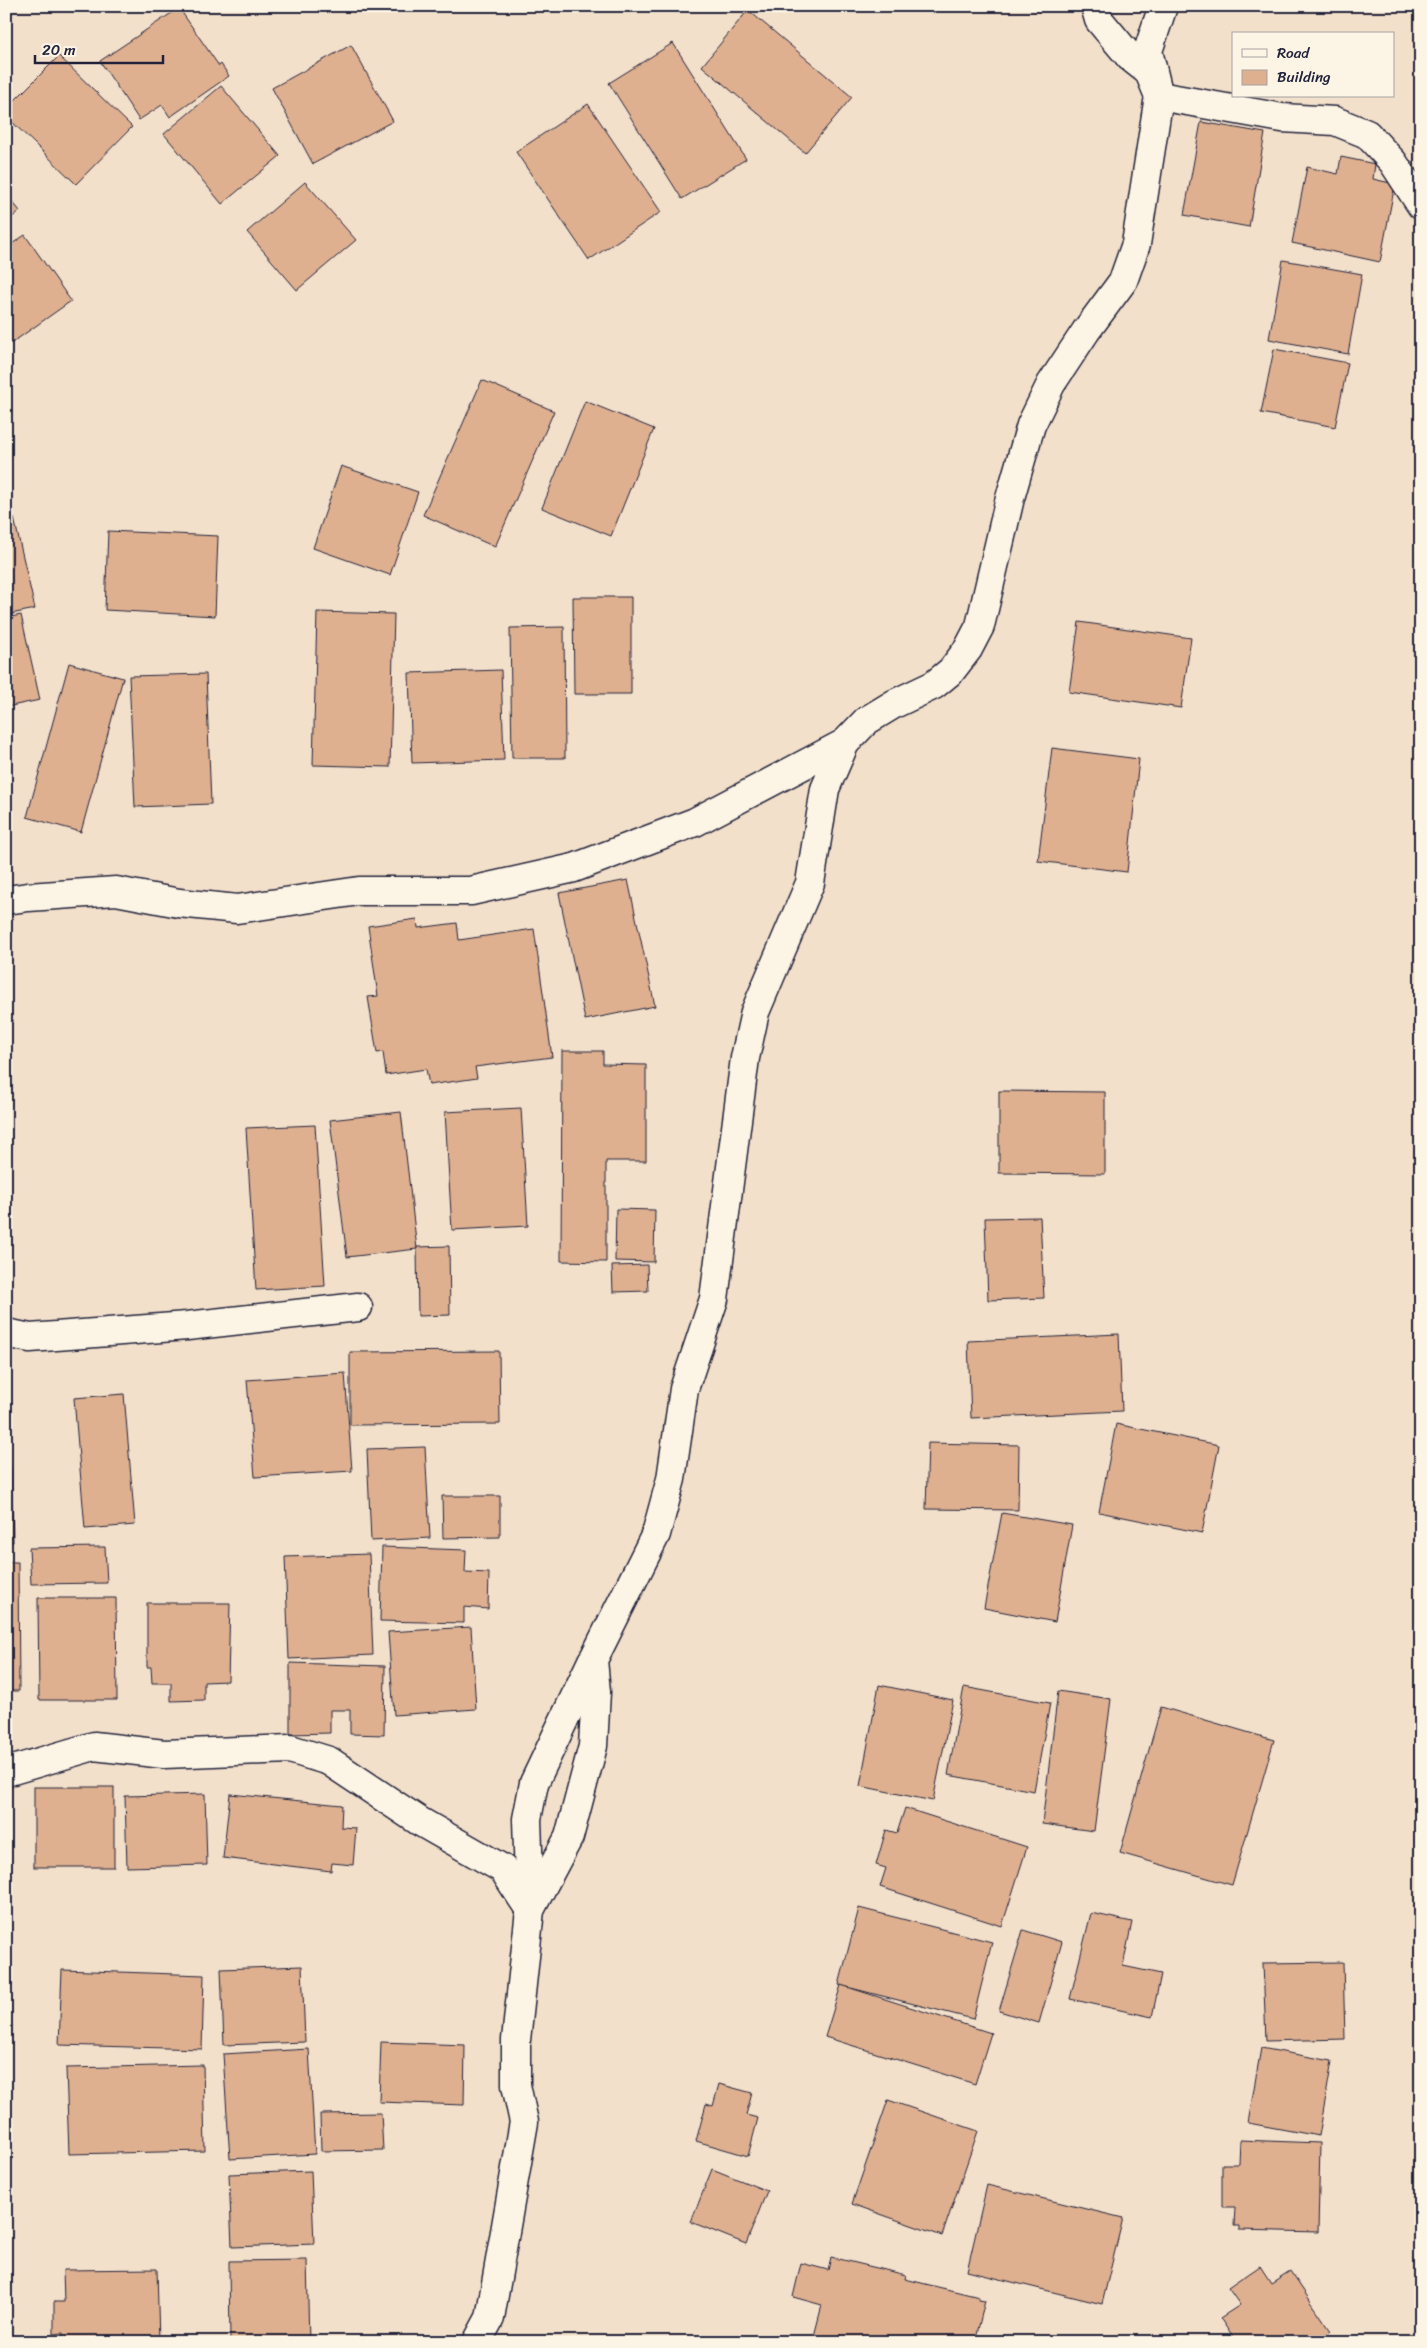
<svg xmlns="http://www.w3.org/2000/svg" width="1427" height="2348" font-family="Sriracha,sans-serif">
<style>
.building{fill:#deb08f;stroke:#22223b}
.lines{fill:none;stroke-linecap:round;stroke-linejoin:round}
.minor-casing{stroke:#22223b;stroke-width:31}
.minor{stroke:#fcf5e5;stroke-width:28}
</style>
<rect width="100%" height="100%" fill="#f3e0cb"/>
<filter id="ink" filterUnits="userSpaceOnUse"><feTurbulence type="fractalNoise" baseFrequency=".02" numOctaves="2"/><feDisplacementMap in="SourceGraphic" scale="10" xChannelSelector="R" yChannelSelector="G"/><feConvolveMatrix kernelMatrix="1 2 1 2 8 2 1 2 1" color-interpolation-filters="sRGB"/></filter>
<g filter="url(#ink)">
<!-- building -->
<g class="building">
<path d="M179,8L219,66L221,64L229,76L170,117L162,105L139,120L100,61Z"/>
<path d="M748,10L852,97L805,153L702,66Z"/>
<path d="M673,43L746,159L682,199L609,83Z"/>
<path d="M351,45L393,121L313,164L272,88Z"/>
<path d="M59,56L132,127L76,184L6,116V109Z"/>
<path d="M221,86L280,156L222,204L164,134Z"/>
<path d="M588,104L661,212L589,260L516,152Z"/>
<path d="M1201,122L1265,133L1249,227L1184,215Z"/>
<path d="M1341,157L1375,164L1373,179L1395,184L1380,262L1292,243L1307,167L1338,174Z"/>
<path d="M305,182L356,240L297,290L247,232Z"/>
<path d="M6,194L20,211L6,222Z"/>
<path d="M25,235L71,301L6,347V248Z"/>
<path d="M1283,260L1362,274L1348,354L1269,339Z"/>
<path d="M1274,349L1348,363L1335,427L1261,413Z"/>
<path d="M482,380L554,411L495,547L423,515Z"/>
<path d="M585,401L654,429L611,536L542,508Z"/>
<path d="M341,466L418,492L390,575L313,548Z"/>
<path d="M14,518L35,609L6,615V519Z"/>
<path d="M108,531L218,536L215,616L105,610Z"/>
<path d="M573,597H631V694H574Z"/>
<path d="M317,612L394,614L390,767L313,765Z"/>
<path d="M21,615L40,700L6,707V618Z"/>
<path d="M1079,622L1191,638L1181,708L1069,692Z"/>
<path d="M564,627L565,758H512L510,628Z"/>
<path d="M69,663L123,678L81,832L27,817Z"/>
<path d="M501,670L504,760L412,763L409,673Z"/>
<path d="M206,674L211,804L135,807L129,676Z"/>
<path d="M1052,748L1139,759L1127,872L1038,861Z"/>
<path d="M628,880L655,1006L585,1020L559,893Z"/>
<path d="M417,919L418,928L457,923L459,940L534,929L552,1057L475,1067L477,1078L429,1085L426,1069L386,1075L383,1052L377,1053L368,997L378,996L368,926Z"/>
<path d="M562,1051H603V1064L646,1065V1161H606V1262L561,1261Z"/>
<path d="M999,1091L1105,1092V1174L999,1173Z"/>
<path d="M521,1108L528,1226L452,1230L445,1112Z"/>
<path d="M401,1112L417,1249L347,1257L330,1120Z"/>
<path d="M315,1125L325,1286L256,1290L246,1128Z"/>
<path d="M616,1209L655,1210L654,1262L615,1261Z"/>
<path d="M1040,1217L1044,1298L988,1300L985,1218Z"/>
<path d="M449,1246L450,1315L418,1316L417,1247Z"/>
<path d="M647,1265L648,1291L613,1292L612,1266Z"/>
<path d="M1119,1334L1122,1411L971,1418L968,1341Z"/>
<path d="M499,1351L500,1424L350,1425V1352Z"/>
<path d="M345,1373L352,1471L255,1477L247,1380Z"/>
<path d="M124,1394L135,1525L85,1529L74,1398Z"/>
<path d="M1116,1424L1219,1445L1202,1533L1099,1512Z"/>
<path d="M928,1443L1019,1445L1018,1510L926,1509Z"/>
<path d="M425,1447L430,1538L371,1541L367,1449Z"/>
<path d="M11,1466L13,1542L6,1543V1467Z"/>
<path d="M442,1496H500V1537L443,1538Z"/>
<path d="M1002,1513L1072,1525L1055,1622L984,1608Z"/>
<path d="M105,1547L107,1583L31,1584L29,1548Z"/>
<path d="M382,1547L466,1550L465,1572L489,1573L488,1609L464,1607V1623L380,1621Z"/>
<path d="M369,1554L373,1655L289,1659L285,1557Z"/>
<path d="M6,1562H18L19,1691H6Z"/>
<path d="M38,1598H116L117,1700H39Z"/>
<path d="M147,1603H230L228,1681L204,1682V1700L171,1701V1683H152L151,1667H147Z"/>
<path d="M471,1627L476,1709L394,1715L388,1632Z"/>
<path d="M290,1663L385,1666L384,1735L350,1734V1710H330V1733L290,1734Z"/>
<path d="M879,1685L953,1700L933,1801L860,1786Z"/>
<path d="M964,1687L1050,1703L1034,1791L948,1775Z"/>
<path d="M1058,1691L1111,1699L1094,1831L1042,1824Z"/>
<path d="M1161,1707L1274,1740L1232,1885L1120,1853Z"/>
<rect x="34" y="1787" width="80" height="80"/>
<path d="M205,1794L207,1865L127,1867L125,1796Z"/>
<path d="M230,1794L342,1805L341,1827L356,1828L353,1865L332,1863L331,1871L223,1858Z"/>
<path d="M905,1808L1027,1847L1002,1926L880,1887L886,1868L876,1865L886,1830L897,1833Z"/>
<path d="M859,1908L992,1942L973,2019L839,1985Z"/>
<path d="M1091,1913L1132,1922L1123,1966L1161,1974L1152,2017L1070,1999Z"/>
<path d="M1023,1930L1062,1942L1039,2023L999,2011Z"/>
<path d="M1343,1962L1345,2039L1266,2041L1263,1963Z"/>
<path d="M302,1966L305,2042L224,2045L221,1969Z"/>
<path d="M62,1970L204,1975L202,2049L59,2045Z"/>
<path d="M841,1985L991,2033L975,2084L825,2037Z"/>
<path d="M381,2042L465,2045L464,2105L379,2102Z"/>
<path d="M1261,2048L1332,2061L1319,2136L1248,2123Z"/>
<path d="M309,2049L315,2154L230,2159L223,2054Z"/>
<path d="M203,2065L205,2151L69,2154L66,2068Z"/>
<path d="M719,2084L752,2093L746,2115L758,2118L748,2156L696,2141L706,2104L713,2106Z"/>
<path d="M888,2100L978,2131L942,2236L852,2204Z"/>
<path d="M381,2113L383,2150L321,2151L320,2114Z"/>
<path d="M1240,2140L1320,2143L1318,2232L1239,2230V2226H1234L1235,2207H1222V2164H1239Z"/>
<path d="M712,2169L767,2191L746,2244L691,2222Z"/>
<path d="M311,2171L314,2244L232,2247L229,2174Z"/>
<path d="M987,2185L1123,2218L1102,2304L967,2271Z"/>
<path d="M831,2257L906,2275L905,2279L979,2297V2300L985,2301L975,2342H821L813,2340L822,2305L793,2297L801,2263L828,2270Z"/>
<path d="M307,2260L309,2342H230L229,2261Z"/>
<path d="M1260,2266L1271,2283L1290,2271L1331,2331L1315,2342H1236L1220,2318L1240,2305L1228,2288Z"/>
<path d="M157,2269L159,2342H63V2333L54,2334V2302H64L63,2270Z"/>
</g>
<g class="lines">
<defs>
<g id="minor">
<path d="M1095,6L1099,20L1130,57L1149,72L1159,96L1282,118L1335,121L1367,134L1393,162L1421,205"/>
<path d="M6,900L28,897L116,891L179,903L237,909L359,891H471L574,868L695,822L845,743"/>
<path d="M6,1333L30,1338L187,1326L358,1307"/>
<path d="M6,1772L94,1746L164,1754L290,1749L329,1761L419,1821L503,1869L530,1910"/>
<path d="M530,1909L527,1819L534,1783L592,1661"/>
<path d="M477,2342L490,2318L524,2122L516,2085V2040L530,1910L569,1837L593,1746L596,1692L593,1660L656,1534L671,1479L684,1389L714,1299L745,1058L755,1012L810,883L825,789L845,743L866,721L894,704L934,685L951,671L968,649L980,626L1010,498L1031,425L1051,384L1086,331L1123,281L1136,244L1159,96L1148,51L1163,6"/>
</g>
</defs>
<!-- minor casing -->
<use href="#minor" class="minor-casing"/>
<!-- minor -->
<use href="#minor" class="minor"/>
</g>
</g>
<!-- margin -->
<rect width="1427" height="2348" fill="none" stroke="#fcf5e5" stroke-width="25"/>
<rect x="12" y="12" width="1402" height="2323" fill="none" stroke="#22223b" stroke-width="2" filter="url(#ink)"/>
<!-- legend -->
<rect x="1232" y="32" width="162" height="65" fill="#fcf5e5" stroke="#a5a1a1"/>
<rect x="1242" y="49" width="25" height="8" fill="#fcf5e5" stroke="#a5a1a1"/>
<text x="1277" y="58" font-size="15" fill="#22223b">Road</text>
<rect x="1242" y="70" width="25" height="15" fill="#deb08f" stroke="#a5a1a1"/>
<text x="1277" y="82" font-size="15" fill="#22223b">Building</text>
<!-- scale -->
<path d="M35 55v8h128v-8" fill="none" stroke="#22223b" stroke-width="2.5"/>
<text x="42" y="55" font-size="15" fill="#22223b" stroke="#fcf5e5" stroke-width="4" paint-order="stroke">20 m</text>
</svg>
